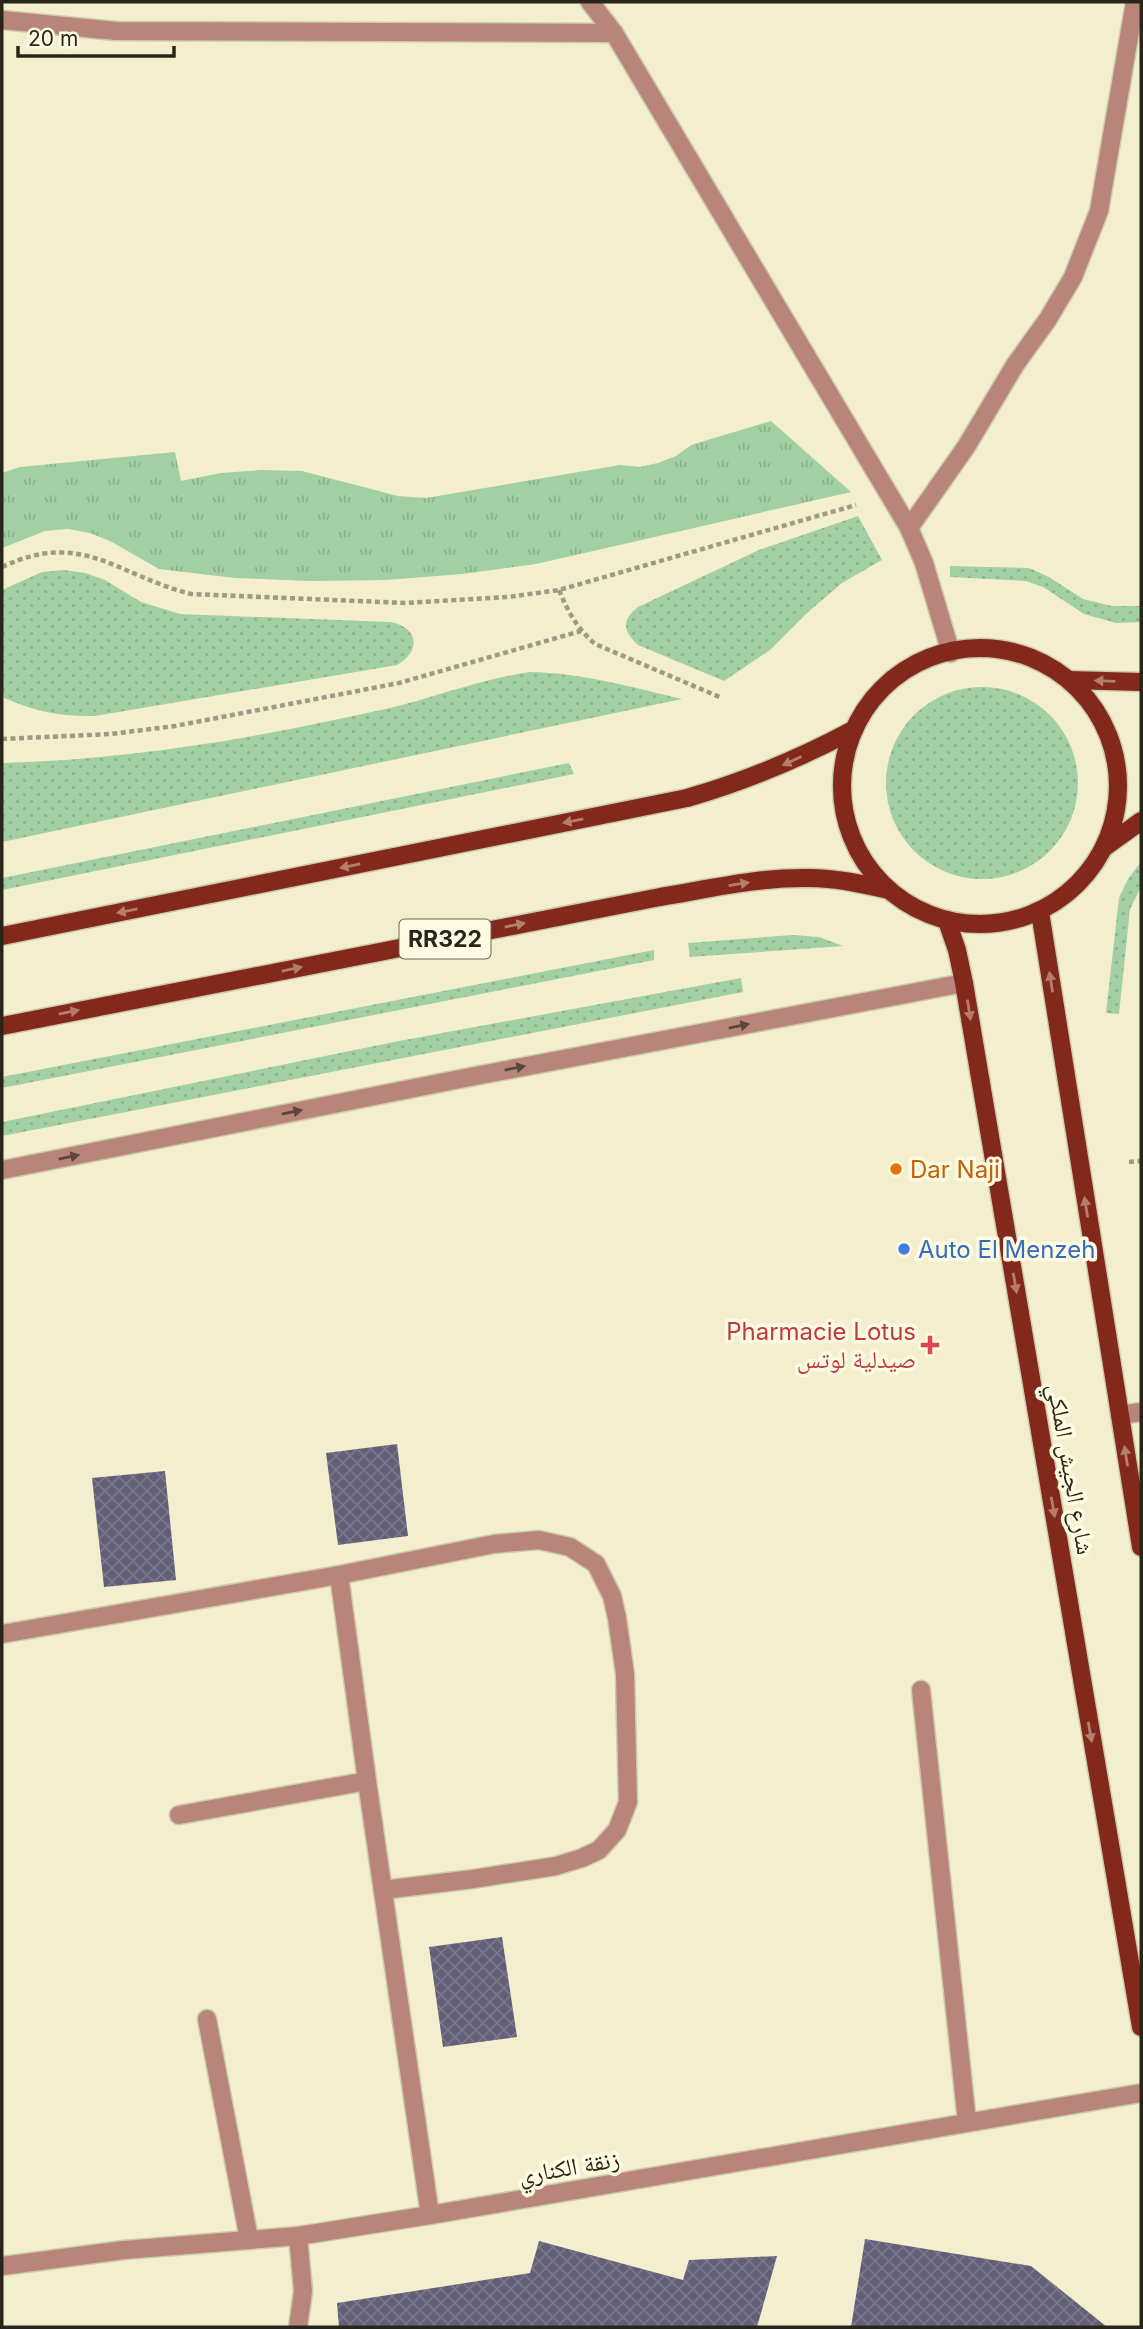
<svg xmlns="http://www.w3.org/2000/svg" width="1143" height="2329" font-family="Inter,'Noto Naskh Arabic',sans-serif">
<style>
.grass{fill:url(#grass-dots)}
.park{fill:url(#park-tufts)}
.building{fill:url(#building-cross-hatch)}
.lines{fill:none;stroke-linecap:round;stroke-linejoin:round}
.lane-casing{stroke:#cecaae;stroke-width:21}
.street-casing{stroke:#cecaae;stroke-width:21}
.primary-casing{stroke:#cecaae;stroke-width:21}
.path{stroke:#9e9a83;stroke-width:4.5;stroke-dasharray:5 3.5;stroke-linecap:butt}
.lane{stroke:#b9857b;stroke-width:18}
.street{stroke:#b9857b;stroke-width:18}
.primary{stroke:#83291c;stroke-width:18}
.oneway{fill:#b57d6b}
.oneway2{fill:#5b473c}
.food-dot{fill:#e8710a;stroke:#fffbe2;stroke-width:2.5}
.shop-dot{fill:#3f7fe0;stroke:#fffbe2;stroke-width:2.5}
.health-dot{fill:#e0444e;stroke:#fffbe2;stroke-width:2.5}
.labels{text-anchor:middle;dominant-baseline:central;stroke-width:7;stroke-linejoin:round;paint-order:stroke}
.shield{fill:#fffbe2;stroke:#686656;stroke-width:2}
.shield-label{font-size:23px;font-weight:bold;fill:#28261a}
.food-label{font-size:24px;fill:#c56008;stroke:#fffbe2;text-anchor:start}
.shop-label{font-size:24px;fill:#366cbe;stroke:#fffbe2;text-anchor:start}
.health-label{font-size:24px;fill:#be3a42;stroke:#fffbe2;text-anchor:end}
.street-label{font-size:24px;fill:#28261a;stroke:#fffbe2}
</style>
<defs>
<pattern id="grass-dots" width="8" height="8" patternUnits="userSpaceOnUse" patternTransform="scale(1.75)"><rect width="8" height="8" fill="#a2cfa4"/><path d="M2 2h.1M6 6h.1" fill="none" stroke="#8cb28d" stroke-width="1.8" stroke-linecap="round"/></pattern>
<pattern id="park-tufts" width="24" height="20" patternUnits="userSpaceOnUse" patternTransform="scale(1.75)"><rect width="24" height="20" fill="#a2cfa4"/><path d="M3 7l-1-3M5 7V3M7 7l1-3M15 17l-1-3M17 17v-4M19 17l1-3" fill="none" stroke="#8cb28d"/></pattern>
<pattern id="building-cross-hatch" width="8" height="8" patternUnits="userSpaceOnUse" patternTransform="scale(1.75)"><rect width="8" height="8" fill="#635f79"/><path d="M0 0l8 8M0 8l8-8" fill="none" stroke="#7a7789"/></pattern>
</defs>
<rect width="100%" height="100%" fill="#f3eece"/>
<!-- grass -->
<g class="grass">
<path d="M858,516L882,560L842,583L807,613L770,650L724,681L638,645C622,630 622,620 638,607L759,550Z"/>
<path d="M950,566L1029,568L1049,577L1083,599L1112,606H1141V622L1116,623L1084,614L1043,587L1026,581L950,577Z"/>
<path d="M64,570L85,573L105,580L141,602L180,614L391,622C418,628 422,650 397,665L95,716C61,717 33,711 2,697V590L42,572Z"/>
<path d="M530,672C582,673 631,687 682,699L2,842V763C111,760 222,744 329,721C358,715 388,709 417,701C454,690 491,678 530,672Z"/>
<circle cx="982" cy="783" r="96"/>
<path d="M569,763L574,774L2,890V878Z"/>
<path d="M1141,862V887L1130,909L1119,1014L1106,1013L1119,898L1128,879Z"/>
<path d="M793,935L819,937L843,946L690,957L688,943Z"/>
<path d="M654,950V960L2,1088V1077Z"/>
<path d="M741,978L743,992L2,1136V1122L399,1041Z"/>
</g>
<!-- park -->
<path class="park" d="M771,421L851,492L536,564L462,574L386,580L310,581L235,578L159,569L112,542L90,533L68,529L45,531L2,548V473L20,467L175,452L181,481L221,473L261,470L302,471L398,496L426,498L620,465L639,467L658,463L676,456L691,445Z"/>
<!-- building -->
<g class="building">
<path d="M397,1444L408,1536L338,1545L326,1453Z"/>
<path d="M165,1471L176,1580L104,1587L92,1478Z"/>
<path d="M502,1937L517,2037L443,2047L429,1947Z"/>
<path d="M865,2239L1031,2266L1107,2327H851Z"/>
<path d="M539,2241L683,2280L689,2260L777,2256L757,2327H339L337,2303L530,2273Z"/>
</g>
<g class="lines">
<defs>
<g id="lane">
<path d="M909,528L966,447L1015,365L1048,319L1073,277L1099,211L1135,2"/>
<path d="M1120,1415L1141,1412"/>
<path d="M921,1690L967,2122"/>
<path d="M207,2019L249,2239"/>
</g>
<g id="street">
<path d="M590,2L614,33L909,528L924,563L951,653"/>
<path d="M2,20L116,31L614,33"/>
<path d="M2,1170L470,1077L964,983"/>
<path d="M339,1575L367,1781L430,2215"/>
<path d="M2,1634L339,1575L494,1544L539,1540L570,1547L596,1564L612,1596L617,1618L625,1674L628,1802L617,1830L599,1850L582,1858L556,1866L473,1879L383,1890"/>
<path d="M179,1815L367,1781"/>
<path d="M298,2236L303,2291L298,2327"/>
<path d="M2,2266L124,2250L298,2236L430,2215L1141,2093"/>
</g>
<g id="primary">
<circle cx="980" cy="786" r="138"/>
<path d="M1069,680L1141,682"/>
<path d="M1105,847L1141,821"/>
<path d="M1040,912L1141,1547"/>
<path d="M947,921L957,950L964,983L1141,2027"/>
<path d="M2,936L687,798C746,781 799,759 853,730"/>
<path d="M2,1026L660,897C709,889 759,877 809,878C836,878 863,884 889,890"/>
</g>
</defs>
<!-- lane casing -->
<use href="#lane" class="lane-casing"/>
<!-- street casing -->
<use href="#street" class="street-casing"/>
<!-- primary casing -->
<use href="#primary" class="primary-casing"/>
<!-- path -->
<g class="path">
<path d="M2,567C82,529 116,575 191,594L406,603L508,597L559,590L856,505"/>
<path d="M559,590C568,612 577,628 595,644L722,698"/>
<path d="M2,739L111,734L175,726L399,683L581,631"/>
<path d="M1129,1162L1141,1161"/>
</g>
<!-- lane -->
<use href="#lane" class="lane"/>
<!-- street -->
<use href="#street" class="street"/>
<!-- primary -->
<use href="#primary" class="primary"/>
</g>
<!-- one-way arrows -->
<defs><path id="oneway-solid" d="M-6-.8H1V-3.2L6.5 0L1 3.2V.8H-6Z" transform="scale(1.75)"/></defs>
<g class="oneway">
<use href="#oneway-solid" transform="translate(1105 681) rotate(-178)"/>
<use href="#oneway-solid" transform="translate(792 761) rotate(155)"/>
<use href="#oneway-solid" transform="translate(573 821) rotate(169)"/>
<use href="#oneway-solid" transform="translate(350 866) rotate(169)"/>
<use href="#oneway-solid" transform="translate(739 884) rotate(-9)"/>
<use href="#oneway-solid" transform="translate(127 911) rotate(169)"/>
<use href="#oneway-solid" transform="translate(515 925) rotate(-11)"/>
<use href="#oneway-solid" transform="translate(292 969) rotate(-11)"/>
<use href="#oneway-solid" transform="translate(1051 982) rotate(-99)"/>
<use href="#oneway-solid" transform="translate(969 1010) rotate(81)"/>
<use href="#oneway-solid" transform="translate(69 1012) rotate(-11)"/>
<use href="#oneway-solid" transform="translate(1086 1207) rotate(-99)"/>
<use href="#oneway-solid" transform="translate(1015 1283) rotate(80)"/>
<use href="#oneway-solid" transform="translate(1126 1456) rotate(-99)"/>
<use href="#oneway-solid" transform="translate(1053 1507) rotate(80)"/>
<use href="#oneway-solid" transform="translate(1090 1732) rotate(80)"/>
</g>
<g class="oneway2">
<use href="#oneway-solid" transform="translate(739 1026) rotate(-11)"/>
<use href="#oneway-solid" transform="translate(515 1068) rotate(-11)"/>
<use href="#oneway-solid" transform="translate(292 1112) rotate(-11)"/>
<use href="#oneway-solid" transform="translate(69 1157) rotate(-11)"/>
</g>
<!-- markers -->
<circle class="food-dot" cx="896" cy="1169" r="7"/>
<circle class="shop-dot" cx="904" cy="1249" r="7"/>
<path class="health-dot" d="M926.5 1334.5h7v7h7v7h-7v7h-7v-7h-7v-7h7z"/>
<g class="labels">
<!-- shield labels -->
<rect class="shield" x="399.5" y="919.5" width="91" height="39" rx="5"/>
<g class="shield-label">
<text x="445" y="939">RR322</text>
</g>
<!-- food labels -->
<g class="food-label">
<text x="910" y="1169">Dar Naji</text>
</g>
<!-- shop labels -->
<g class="shop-label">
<text x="918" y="1249">Auto El Menzeh</text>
</g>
<!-- health labels -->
<g class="health-label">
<text x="916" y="1331">Pharmacie Lotus<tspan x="916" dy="28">صيدلية لوتس</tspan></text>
</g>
<!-- street labels -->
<g class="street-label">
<text transform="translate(1071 1469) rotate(80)">شارع الجيش الملكي</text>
<text transform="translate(569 2167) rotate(-10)">زنقة الكناري</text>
</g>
</g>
<!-- border -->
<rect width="1143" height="2329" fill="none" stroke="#28261a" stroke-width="7"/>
<!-- scale -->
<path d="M18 46v10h156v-10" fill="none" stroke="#28261a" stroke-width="3.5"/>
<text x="28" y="46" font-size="21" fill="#28261a" stroke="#fffbe2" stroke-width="5" paint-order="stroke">20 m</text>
</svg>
